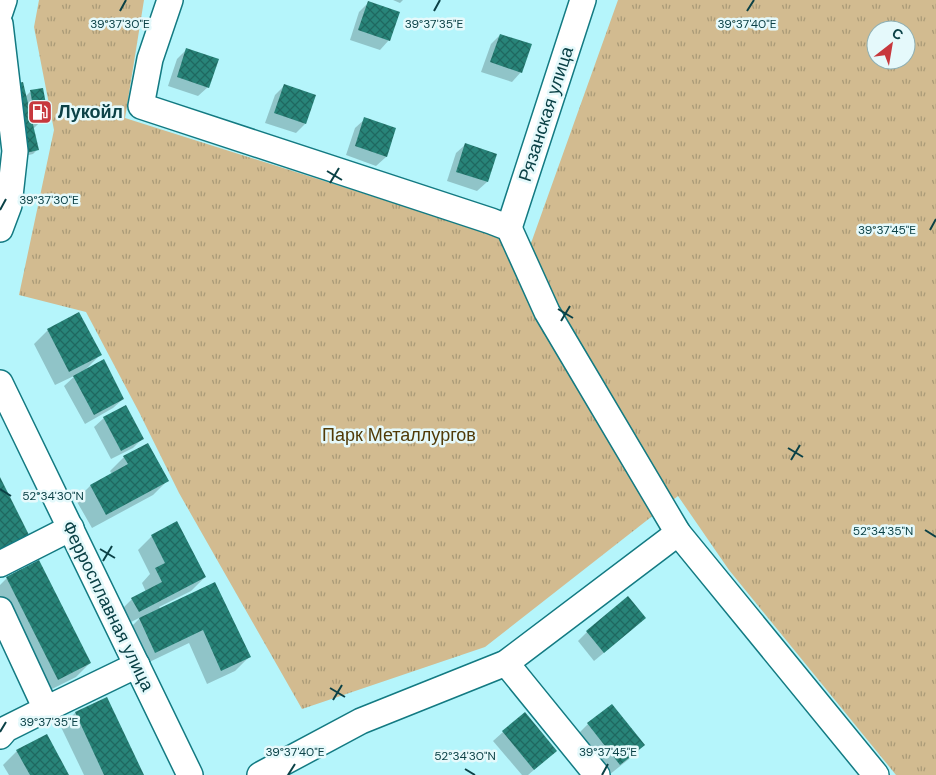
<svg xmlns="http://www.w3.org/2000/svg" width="936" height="775" font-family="'DM Sans',sans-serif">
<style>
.park{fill:url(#park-tufts);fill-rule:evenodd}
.shadow{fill:#0003}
.building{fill:url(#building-cross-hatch)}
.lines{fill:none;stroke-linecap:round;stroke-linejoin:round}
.minor-casing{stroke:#137a82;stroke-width:28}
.minor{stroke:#fff;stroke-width:25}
.ticks{fill:none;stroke:#0b4146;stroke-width:2}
.labels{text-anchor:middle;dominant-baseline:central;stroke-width:5;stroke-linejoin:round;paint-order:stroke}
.poi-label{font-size:18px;font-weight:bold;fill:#0b4146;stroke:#e5f9fb;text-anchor:start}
.street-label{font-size:18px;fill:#0b4146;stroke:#e5f9fb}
.park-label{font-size:18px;fill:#503a07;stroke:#e5f9fb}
.ticks-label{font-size:12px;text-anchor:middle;fill:#0b4146;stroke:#e5f9fb;stroke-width:5;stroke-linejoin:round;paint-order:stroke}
</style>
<defs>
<pattern id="park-tufts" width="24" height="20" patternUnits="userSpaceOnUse" patternTransform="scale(1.25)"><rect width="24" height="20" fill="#d2bb90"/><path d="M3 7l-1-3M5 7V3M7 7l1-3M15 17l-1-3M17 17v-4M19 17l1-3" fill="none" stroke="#a99a77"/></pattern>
<pattern id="building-cross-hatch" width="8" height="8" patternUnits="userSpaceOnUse" patternTransform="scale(1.25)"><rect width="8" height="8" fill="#288479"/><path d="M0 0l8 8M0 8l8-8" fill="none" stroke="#1f6860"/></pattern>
</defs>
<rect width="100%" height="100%" fill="#b5f5fb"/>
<!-- park -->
<path class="park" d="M39,0H144L125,118L530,246L618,0H936V775H896L729,570L678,496L485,647L302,709L179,493L140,414L86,312L19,295L54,130L34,27ZM876,30H906V60H876Z"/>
<!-- shadow -->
<g class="shadow">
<path d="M393,0H403L400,3Z"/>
<path d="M368,3L389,40L380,50L350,40L359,12Z"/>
<path d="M500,35L521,72L512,82L481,72L491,44Z"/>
<path d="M187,49L208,87L198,96L168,86L177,59Z"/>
<path d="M284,86L305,124L296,133L265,123L275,95Z"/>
<path d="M0,89L25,97L30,92L47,115L33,129L37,150L33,154L4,161L0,142Z"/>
<path d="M365,119L395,129L386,157L376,166L346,155L355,128Z"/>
<path d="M466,144L496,154L487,182L477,191L447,181L456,153Z"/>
<path d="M48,330L100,355L86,369L123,399L113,408L85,424L64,386L76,375L55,385L34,344Z"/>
<path d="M104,418L142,439L133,448L111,459L94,427Z"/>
<path d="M124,457L167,481L153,495L92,528L76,500L90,486L112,474L110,471Z"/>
<path d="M152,536L205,577L191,591L159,607L160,609L215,584L249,657L235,671L207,684L189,643L141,666L125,633L141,617L125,625L118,613L132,599L146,592L142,583L150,574L138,550Z"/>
<path d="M7,578L90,663L76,677L44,693L0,606V585Z"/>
<path d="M635,627L594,661L578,641L587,632Z"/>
<path d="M107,699L143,775H84L61,727L75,713Z"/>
<path d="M611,705L643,745L629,759L609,775L574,738L588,724Z"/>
<path d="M503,732L556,751L528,775H522L493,741Z"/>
<path d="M17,751L67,775H9L3,765Z"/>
</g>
<!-- building -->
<g class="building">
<path d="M368,1L400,12L390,41L358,30Z"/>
<path d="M500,34L532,44L522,73L490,62Z"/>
<path d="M186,48L219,59L209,88L177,77Z"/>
<path d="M23,82L39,150L8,157L0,87Z"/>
<path d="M284,84L316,95L306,124L274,113Z"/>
<path d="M43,88L48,115L35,118L30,90Z"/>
<path d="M364,117L396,128L387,157L355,146Z"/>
<path d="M465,143L497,154L488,182L456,172Z"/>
<path d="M79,312L102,355L69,372L47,329Z"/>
<path d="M104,359L124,399L94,415L73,376Z"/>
<path d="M126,405L144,439L121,451L103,417Z"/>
<path d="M148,443L169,481L106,515L90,485L128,464L123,456Z"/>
<path d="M0,477L30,537L0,552Z"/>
<path d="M177,521L206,577L139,612L131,598L162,582L155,568L165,563L151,535Z"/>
<path d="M39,560L91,663L58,680L6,577Z"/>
<path d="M215,582L251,657L221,671L203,630L155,653L139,618Z"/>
<path d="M628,596L646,618L604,653L586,631Z"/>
<path d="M107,697L144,775H104L75,712Z"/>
<path d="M612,704L645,745L620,765L587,723Z"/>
<path d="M525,712L557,751L534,770L502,731Z"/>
<path d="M47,734L69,775H30L16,750Z"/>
</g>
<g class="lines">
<defs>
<g id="minor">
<path d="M170,0L150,59L141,106L491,221L509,228L547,312L678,533L876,775"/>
<path d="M0,12L4,0"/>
<path d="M0,24L15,151L9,205L0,229"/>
<path d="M509,228L583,0"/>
<path d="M0,383L190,775"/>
<path d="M0,564L71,528"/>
<path d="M0,610L46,709L137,665"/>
<path d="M506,663L597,775"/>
<path d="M0,736L6,729L46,709"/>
<path d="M260,775L361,721L506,663L678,533"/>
</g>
</defs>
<!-- minor casing -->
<use href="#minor" class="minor-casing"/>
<!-- minor -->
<use href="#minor" class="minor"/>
</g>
<!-- ticks -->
<path class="ticks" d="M120,11L126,0M434,11L440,0M747,11L754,0M327,171L342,180M330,183L339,168M0,210L6,199M930,230L936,219M558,309L573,318M561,321L570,306M788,448L803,457M791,460L800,445M0,489L11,496M925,530L936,537M100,549L115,558M103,561L112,546M330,688L345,697M333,700L342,685M0,732L6,722M465,769L475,775M288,775L295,764M602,775L608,764"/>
<!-- icons -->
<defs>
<symbol id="fuel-square" viewBox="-11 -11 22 22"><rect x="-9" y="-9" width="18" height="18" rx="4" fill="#c7383d" stroke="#e5f9fb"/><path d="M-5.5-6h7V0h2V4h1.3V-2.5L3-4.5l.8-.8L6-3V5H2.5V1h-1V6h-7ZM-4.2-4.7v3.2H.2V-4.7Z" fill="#fff"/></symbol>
</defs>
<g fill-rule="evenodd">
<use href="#fuel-square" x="26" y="98" width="28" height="28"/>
</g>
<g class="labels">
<!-- poi labels -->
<g class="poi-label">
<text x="58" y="112">Лукойл</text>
</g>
<!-- street labels -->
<g class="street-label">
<text transform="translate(546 114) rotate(-72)">Рязанская улица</text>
<text transform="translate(108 606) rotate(64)">Ферросплавная улица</text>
</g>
<!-- park labels -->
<g class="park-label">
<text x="399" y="435">Парк Металлургов</text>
</g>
</g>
<g class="ticks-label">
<text x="120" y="28">39°37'30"E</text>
<text x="434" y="28">39°37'35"E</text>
<text x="747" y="28">39°37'40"E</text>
<text x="49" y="204">39°37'30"E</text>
<text x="887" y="234">39°37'45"E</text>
<text x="53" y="500">52°34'30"N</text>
<text x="883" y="535">52°34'35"N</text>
<text x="49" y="726">39°37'35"E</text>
<text x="295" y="756">39°37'40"E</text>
<text x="608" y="756">39°37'45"E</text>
<text x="465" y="760">52°34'30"N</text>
</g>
<!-- north arrow -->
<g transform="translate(891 45) rotate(31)"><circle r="24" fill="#e5f9fb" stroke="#8eafb3"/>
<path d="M0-4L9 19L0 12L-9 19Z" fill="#c7383d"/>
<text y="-8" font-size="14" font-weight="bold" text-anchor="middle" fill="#0b4146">С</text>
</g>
</svg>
